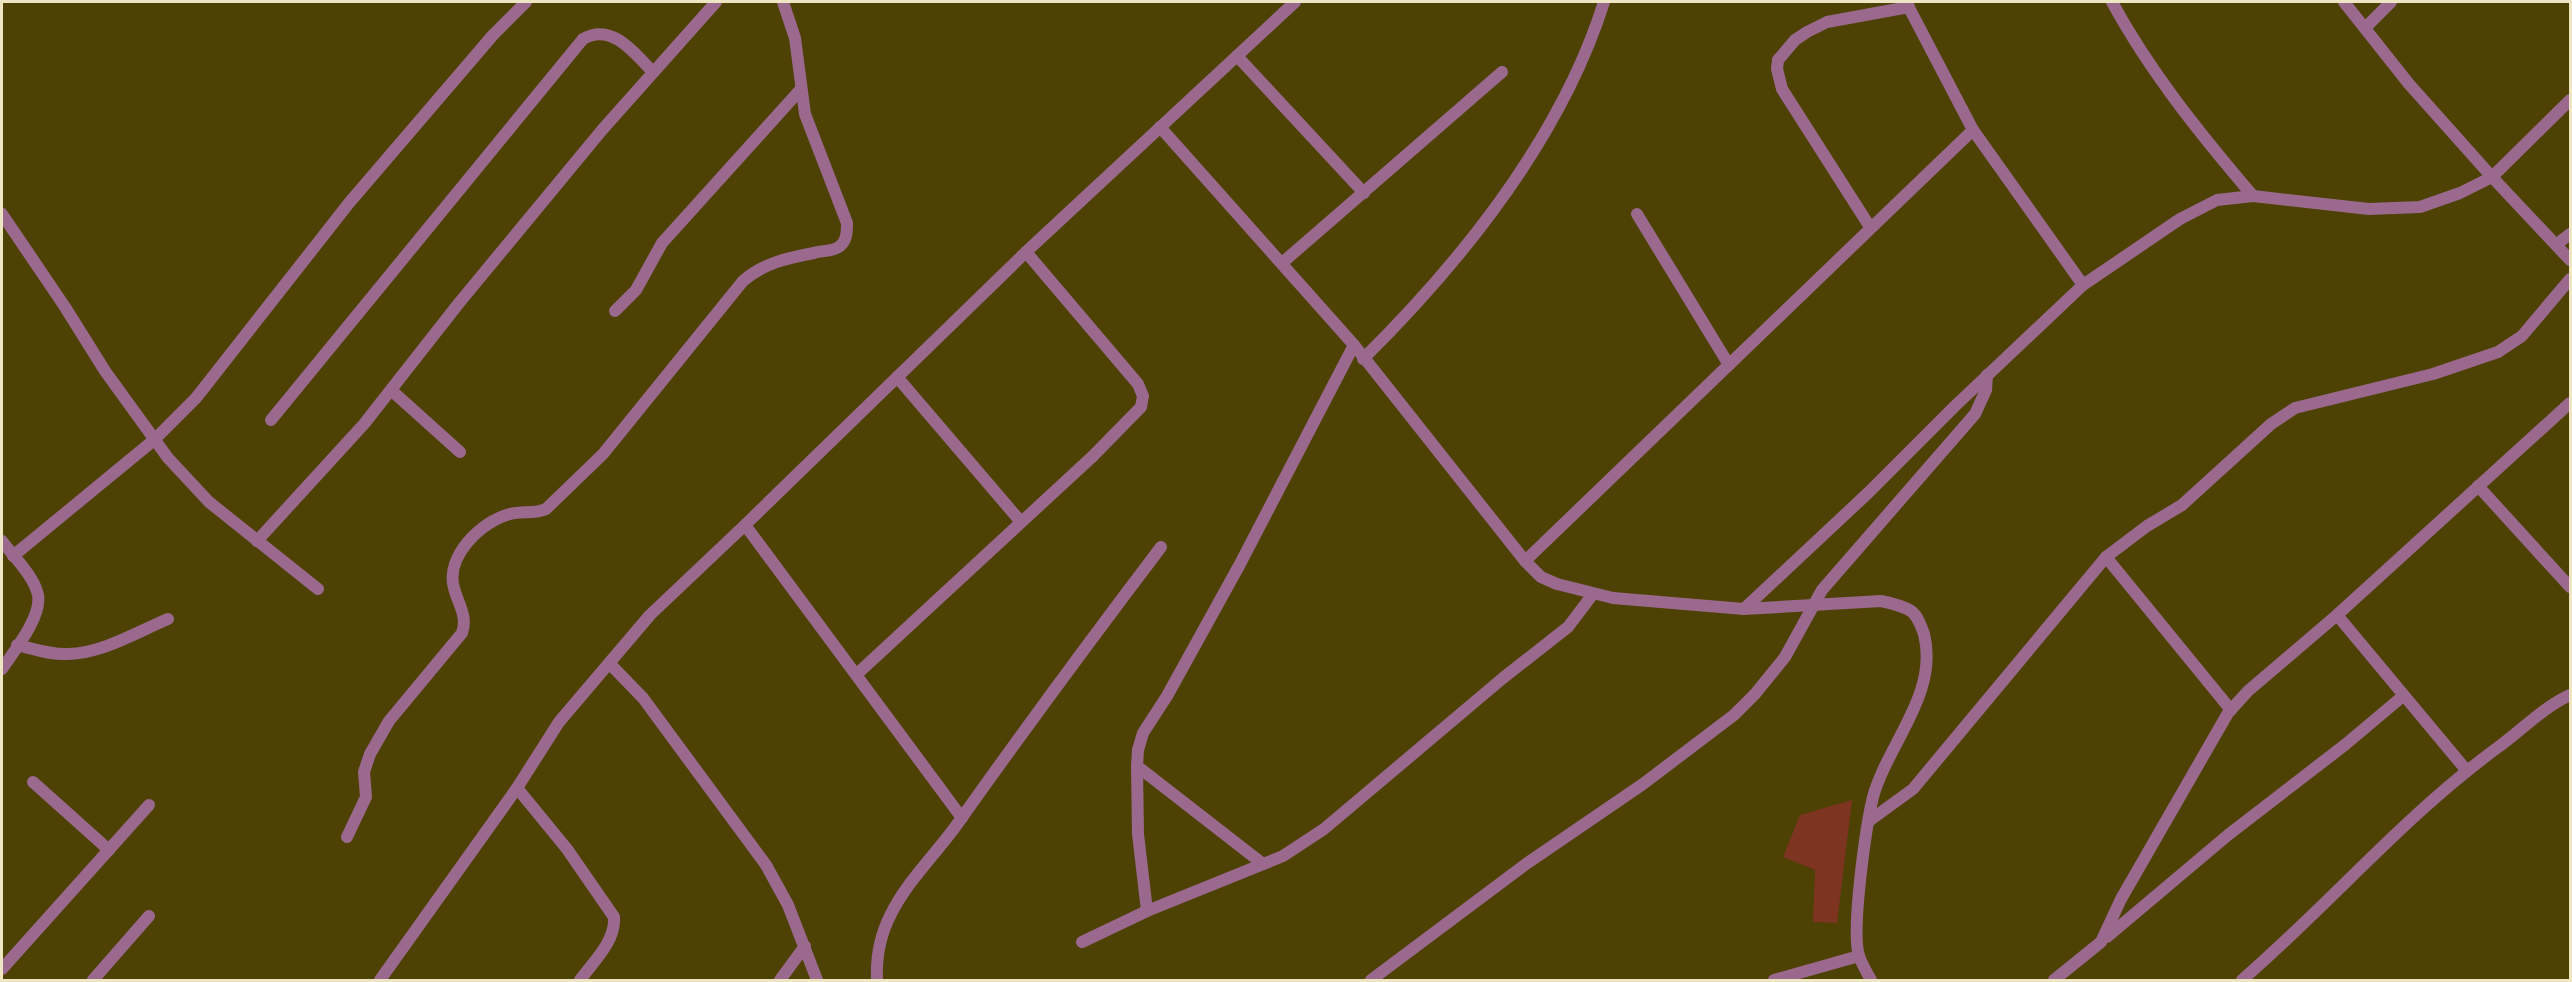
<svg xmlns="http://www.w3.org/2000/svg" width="2572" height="982" font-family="Cabin,sans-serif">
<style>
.green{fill:#7d3420}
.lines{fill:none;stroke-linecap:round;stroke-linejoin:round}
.street{stroke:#9a698d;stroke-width:12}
</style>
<rect width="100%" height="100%" fill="#4d4104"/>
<!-- green -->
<path class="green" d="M1852,800L1837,923L1813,922L1815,870L1783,857L1800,815Z"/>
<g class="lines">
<!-- street -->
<g class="street">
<path d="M1906,2L1973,130L2083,285"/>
<path d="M2112,2C2150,72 2201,135 2253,196"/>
<path d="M2344,2L2409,84L2492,177L2570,260"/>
<path d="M2365,28L2391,2"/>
<path d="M1237,56L1364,193"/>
<path d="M1160,127L1354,345L1525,561L1541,577L1557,584L1613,598L1744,609L1881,601C1891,603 1901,605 1911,611C1918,616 1921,626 1924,634C1939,694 1888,743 1873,797C1866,826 1851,930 1859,956C1862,964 1867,973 1871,980"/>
<path d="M2,214L65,307L105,371L168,458L209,502L318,589"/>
<path d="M1637,214L1729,365"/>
<path d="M1870,227L1782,89L1777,69L1778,60L1795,40L1807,32L1827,22L1909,7"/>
<path d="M2557,244L2570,234"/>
<path d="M1282,263L1502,72"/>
<path d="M615,311L636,290L662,243L801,89"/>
<path d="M1363,359C1464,259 1561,138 1604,2"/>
<path d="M897,377L1021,522"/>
<path d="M391,390L460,452"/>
<path d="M271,420L583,39C612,22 635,54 653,72"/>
<path d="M2478,486L2570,587"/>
<path d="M745,525L962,818"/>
<path d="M2,541C13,556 34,576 38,595C42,617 14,651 2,669"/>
<path d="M257,541L364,424L459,303L602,130L716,2"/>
<path d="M13,556L154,440L196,398L349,203L493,35L526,2"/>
<path d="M2106,557L2231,710"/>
<path d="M1525,561L1973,130"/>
<path d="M1744,609L1868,493L1955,406L2083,285L2180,219L2217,200L2253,196L2369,209L2420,207L2460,193L2492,177L2570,100"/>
<path d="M2337,615L2467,771"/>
<path d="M17,645C34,649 51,655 68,654C103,653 137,632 168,619"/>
<path d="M609,663L643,698L766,865L788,905L817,980"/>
<path d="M857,674L1093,456L1141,407L1143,396L1138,384L1026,252"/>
<path d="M1137,766L1263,864"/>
<path d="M33,782L109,850"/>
<path d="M517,788L567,849L614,917C616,941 593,962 580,980"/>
<path d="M1869,821L1913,789L2106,557L2147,526L2182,505L2271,424L2295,408L2433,374L2498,352L2522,336L2570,279"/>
<path d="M347,837L366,797L364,772L370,754L389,721L462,633C468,616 458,604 454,588C445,557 481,521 510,514C522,511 535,514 546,509L603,454L743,281C764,263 787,258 814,253C820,251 831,251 837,248C847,243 847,232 847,223L805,114L795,38L783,2"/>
<path d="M1147,911L1138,834L1137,766L1138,750L1143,733L1167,696L1240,564L1354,345"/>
<path d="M2107,937L2228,835L2346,744L2403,696"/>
<path d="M1082,942L1147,911L1283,856L1324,829L1503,678L1568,627L1593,594"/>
<path d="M2,969L149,805"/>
<path d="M93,980L149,916"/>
<path d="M380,980L517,788L559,722L650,615L745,525L1026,252L1295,2"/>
<path d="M780,980L805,946"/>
<path d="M877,980C876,957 880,935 891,914C907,881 937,853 958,823C1024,730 1092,638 1161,547"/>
<path d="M1371,980L1526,864L1643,784L1734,715L1755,694L1785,657L1822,590L1975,414L1986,390L1987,375"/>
<path d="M1774,980L1859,956"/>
<path d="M2054,980L2101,942L2121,899L2228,713L2248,691L2337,615L2570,403"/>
<path d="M2242,980C2329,905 2404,816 2497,748C2522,730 2542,708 2570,695"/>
</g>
</g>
<!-- border -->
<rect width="2572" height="982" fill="none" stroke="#eee6c3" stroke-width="6"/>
</svg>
